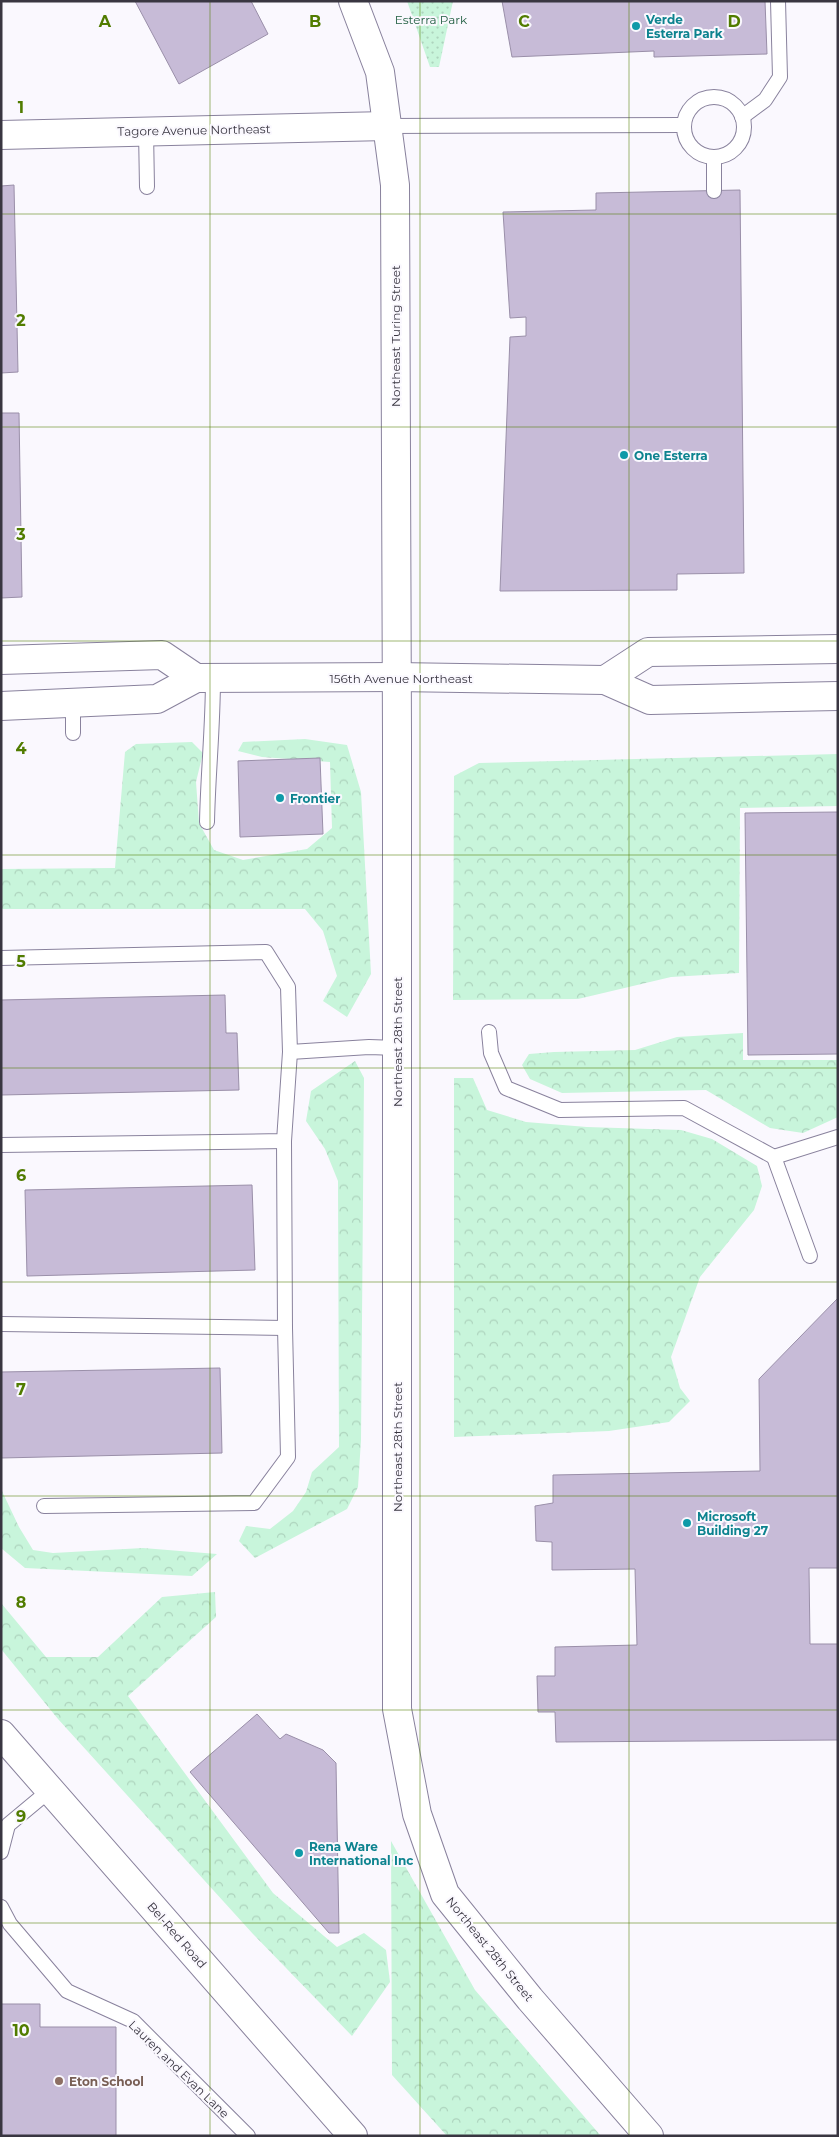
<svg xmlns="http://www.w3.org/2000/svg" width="839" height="2137" font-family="Montserrat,sans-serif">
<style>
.forest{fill:url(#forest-crowns)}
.park{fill:url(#park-dots)}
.building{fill:#c7bbd7;stroke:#9a8fa9}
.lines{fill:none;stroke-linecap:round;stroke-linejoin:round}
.lane-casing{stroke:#89829d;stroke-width:16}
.street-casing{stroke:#89829d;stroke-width:30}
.secondary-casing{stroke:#89829d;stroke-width:30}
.lane{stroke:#fff;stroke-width:14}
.street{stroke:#fff;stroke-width:28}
.secondary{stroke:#fff;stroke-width:28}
.grid{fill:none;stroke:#517c00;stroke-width:1;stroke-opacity:0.55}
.culture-dot{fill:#0f9aa8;stroke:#faf8fe;stroke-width:2}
.education-dot{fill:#8d6e63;stroke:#faf8fe;stroke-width:2}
.labels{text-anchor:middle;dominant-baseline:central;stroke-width:4;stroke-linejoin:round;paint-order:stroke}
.park-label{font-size:12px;fill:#205e41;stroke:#faf8fe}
.culture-label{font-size:12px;font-weight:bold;fill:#0d838f;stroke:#faf8fe;text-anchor:start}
.street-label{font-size:12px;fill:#393641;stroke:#faf8fe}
.education-label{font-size:12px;font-weight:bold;fill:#785e54;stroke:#faf8fe;text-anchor:start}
.grid-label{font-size:16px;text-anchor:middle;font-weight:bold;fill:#517c00;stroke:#faf8fe;stroke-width:4;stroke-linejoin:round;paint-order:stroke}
</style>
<defs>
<pattern id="forest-crowns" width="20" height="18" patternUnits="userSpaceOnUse" patternTransform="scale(1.25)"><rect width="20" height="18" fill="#c8f5db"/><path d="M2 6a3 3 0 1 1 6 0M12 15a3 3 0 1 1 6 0" fill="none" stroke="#add3bd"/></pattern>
<pattern id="park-dots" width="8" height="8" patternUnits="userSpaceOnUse" patternTransform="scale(1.25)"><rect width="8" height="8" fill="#c8f5db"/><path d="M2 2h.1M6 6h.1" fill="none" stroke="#add3bd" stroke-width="1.8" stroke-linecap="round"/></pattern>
</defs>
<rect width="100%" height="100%" fill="#faf8fe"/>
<!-- forest -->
<g class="forest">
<path d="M305,739L347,745L361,792L371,974L347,1017L323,1001L337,976L323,931L305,909H1V869L115,868L125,752L136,744L192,742L203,753L196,782L199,823L214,850L243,860L307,849L332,828L330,762L262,757L238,751L243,742Z"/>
<path d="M838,754V806L740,808L739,973L671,977L578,999L453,1000L454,776L479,763Z"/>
<path d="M743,1033V1060H838V1117L803,1133L770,1128L706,1090L562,1093L530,1079L522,1065L529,1054L554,1052L635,1050L677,1037Z"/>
<path d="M355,1061L364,1078L361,1440L358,1487L347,1509L255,1558L239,1541L246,1526L270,1529L293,1511L306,1492L312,1472L339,1447L338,1181L325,1149L306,1121L311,1091Z"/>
<path d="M454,1078H473L487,1110L526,1122L587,1127L681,1130L712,1139L757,1166L762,1186L754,1210L700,1277L671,1357L680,1388L690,1401L669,1422L609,1431L454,1437Z"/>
<path d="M1,1489L19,1527L33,1550L53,1553L143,1548L217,1554L192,1576L25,1568L1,1548Z"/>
<path d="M215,1592L216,1617L128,1696L273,1893L337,1947L364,1933L386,1950L390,1982L352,2036L253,1934L58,1719L1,1649V1603L46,1657H98L162,1597Z"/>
<path d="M391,1841L475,1990L601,2136H447L392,2075Z"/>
</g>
<!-- park -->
<path class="park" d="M407,1H453L439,67H430Z"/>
<!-- building -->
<g class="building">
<path d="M135,1H251L268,34L179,84Z"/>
<path d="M502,1H765L767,54L654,57V51L512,57Z"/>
<path d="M14,185L18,372L1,373V186Z"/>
<path d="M740,190L744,573L677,574V590L500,591L510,337L526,336V317L510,318L503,212L596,210V193Z"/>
<path d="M1,413H19L22,597L1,598Z"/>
<path d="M320,758L323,834L240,837L238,761Z"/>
<path d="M838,812V1054L748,1055L745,813Z"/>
<path d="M225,995L226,1033H237L239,1090L1,1095V1000Z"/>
<path d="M252,1185L255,1270L27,1276L25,1190Z"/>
<path d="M838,1298V1568H809L810,1644H838V1740L556,1742L555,1712H538L537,1676H555V1647L637,1645L635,1569L552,1570V1542L536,1541L535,1506L553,1503V1475L760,1471L759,1379Z"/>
<path d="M220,1368L222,1453L1,1458V1372Z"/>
<path d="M257,1714L280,1739L286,1734L323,1750L336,1763L339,1933H329L190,1772Z"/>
<path d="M1,2004H40V2027H116V2136H1Z"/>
</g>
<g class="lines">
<defs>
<g id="lane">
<circle cx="714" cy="127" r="30"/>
<path d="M742,117L765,100L780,77L778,1"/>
<path d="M387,126L684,125"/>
<path d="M146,131L147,187"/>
<path d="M714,157V191"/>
<path d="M73,733V702"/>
<path d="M207,822C208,774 213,726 213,678"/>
<path d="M1,958L266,952L288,987L290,1052L284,1141L1,1145"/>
<path d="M489,1032L491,1053L506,1088L560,1110L684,1108L774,1157L838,1137"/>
<path d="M290,1052L369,1047L397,1048"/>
<path d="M774,1157L810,1256"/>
<path d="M1,1324L285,1328L284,1141"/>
<path d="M44,1506L254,1503L288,1457L285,1328"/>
<path d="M1,1852L8,1825L50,1790"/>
<path d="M1,1907L10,1924L67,1991L133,2021L248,2136"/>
</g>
<g id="street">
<path d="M353,1L380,72L395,185L397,737V1709L417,1814L445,1894L530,1999L649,2136"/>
<path d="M1,135L387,126"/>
</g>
<g id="secondary">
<path d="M1,660L162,655L196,678"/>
<path d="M605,680L648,652L838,649"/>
<path d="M1,706L157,699L196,678L396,677L605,680L650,700L838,696"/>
<path d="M1,1734L353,2136"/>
</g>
</defs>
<!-- lane casing -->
<use href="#lane" class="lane-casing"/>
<!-- street casing -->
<use href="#street" class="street-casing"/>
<!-- secondary casing -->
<use href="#secondary" class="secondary-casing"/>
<!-- lane -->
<use href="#lane" class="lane"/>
<!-- street -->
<use href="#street" class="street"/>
<!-- secondary -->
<use href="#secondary" class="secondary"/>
</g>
<!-- grid -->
<path class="grid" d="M210,1V2136M420,1V2136M629,1V2136M1,214H838M1,427H838M1,641H838M1,855H838M1,1068H838M1,1282H838M1,1496H838M1,1710H838M1,1923H838"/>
<!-- markers -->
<g class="culture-dot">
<circle cx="636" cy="26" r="5"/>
<circle cx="624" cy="455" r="5"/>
<circle cx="280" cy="798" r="5"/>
<circle cx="687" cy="1523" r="5"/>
<circle cx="299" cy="1853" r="5"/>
</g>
<circle class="education-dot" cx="59" cy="2081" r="5"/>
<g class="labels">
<!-- park labels -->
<g class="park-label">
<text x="431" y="19">Esterra Park</text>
</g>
<!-- culture labels -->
<g class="culture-label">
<text x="646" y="19">Verde<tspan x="646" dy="14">Esterra Park</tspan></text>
<text x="634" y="455">One Esterra</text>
<text x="290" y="798">Frontier</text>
<text x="697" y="1516">Microsoft<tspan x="697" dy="14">Building 27</tspan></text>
<text x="309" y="1846">Rena Ware<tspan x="309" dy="14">International Inc</tspan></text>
</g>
<!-- street labels -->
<g class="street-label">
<text transform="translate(194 130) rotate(-1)">Tagore Avenue Northeast</text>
<text transform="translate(395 336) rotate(-90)">Northeast Turing Street</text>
<text x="401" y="678">156th Avenue Northeast</text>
<text transform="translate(397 1042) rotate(-90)">Northeast 28th Street</text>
<text transform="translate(397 1447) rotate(-90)">Northeast 28th Street</text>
<text transform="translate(177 1935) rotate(49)">Bel-Red Road</text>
<text transform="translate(490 1949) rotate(51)">Northeast 28th Street</text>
<text transform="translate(179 2069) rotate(44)">Lauren and Evan Lane</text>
</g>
<!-- education labels -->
<g class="education-label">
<text x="69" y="2081">Eton School</text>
</g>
</g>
<g class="grid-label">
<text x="105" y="27">A</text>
<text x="315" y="27">B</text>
<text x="524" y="27">C</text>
<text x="734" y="27">D</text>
<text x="21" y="113">1</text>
<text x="21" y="326">2</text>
<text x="21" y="540">3</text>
<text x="21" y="754">4</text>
<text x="21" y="967">5</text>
<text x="21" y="1181">6</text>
<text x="21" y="1395">7</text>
<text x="21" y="1608">8</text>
<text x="21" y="1822">9</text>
<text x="21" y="2036">10</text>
</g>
<!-- border -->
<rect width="839" height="2137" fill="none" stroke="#393641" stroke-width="5"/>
</svg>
